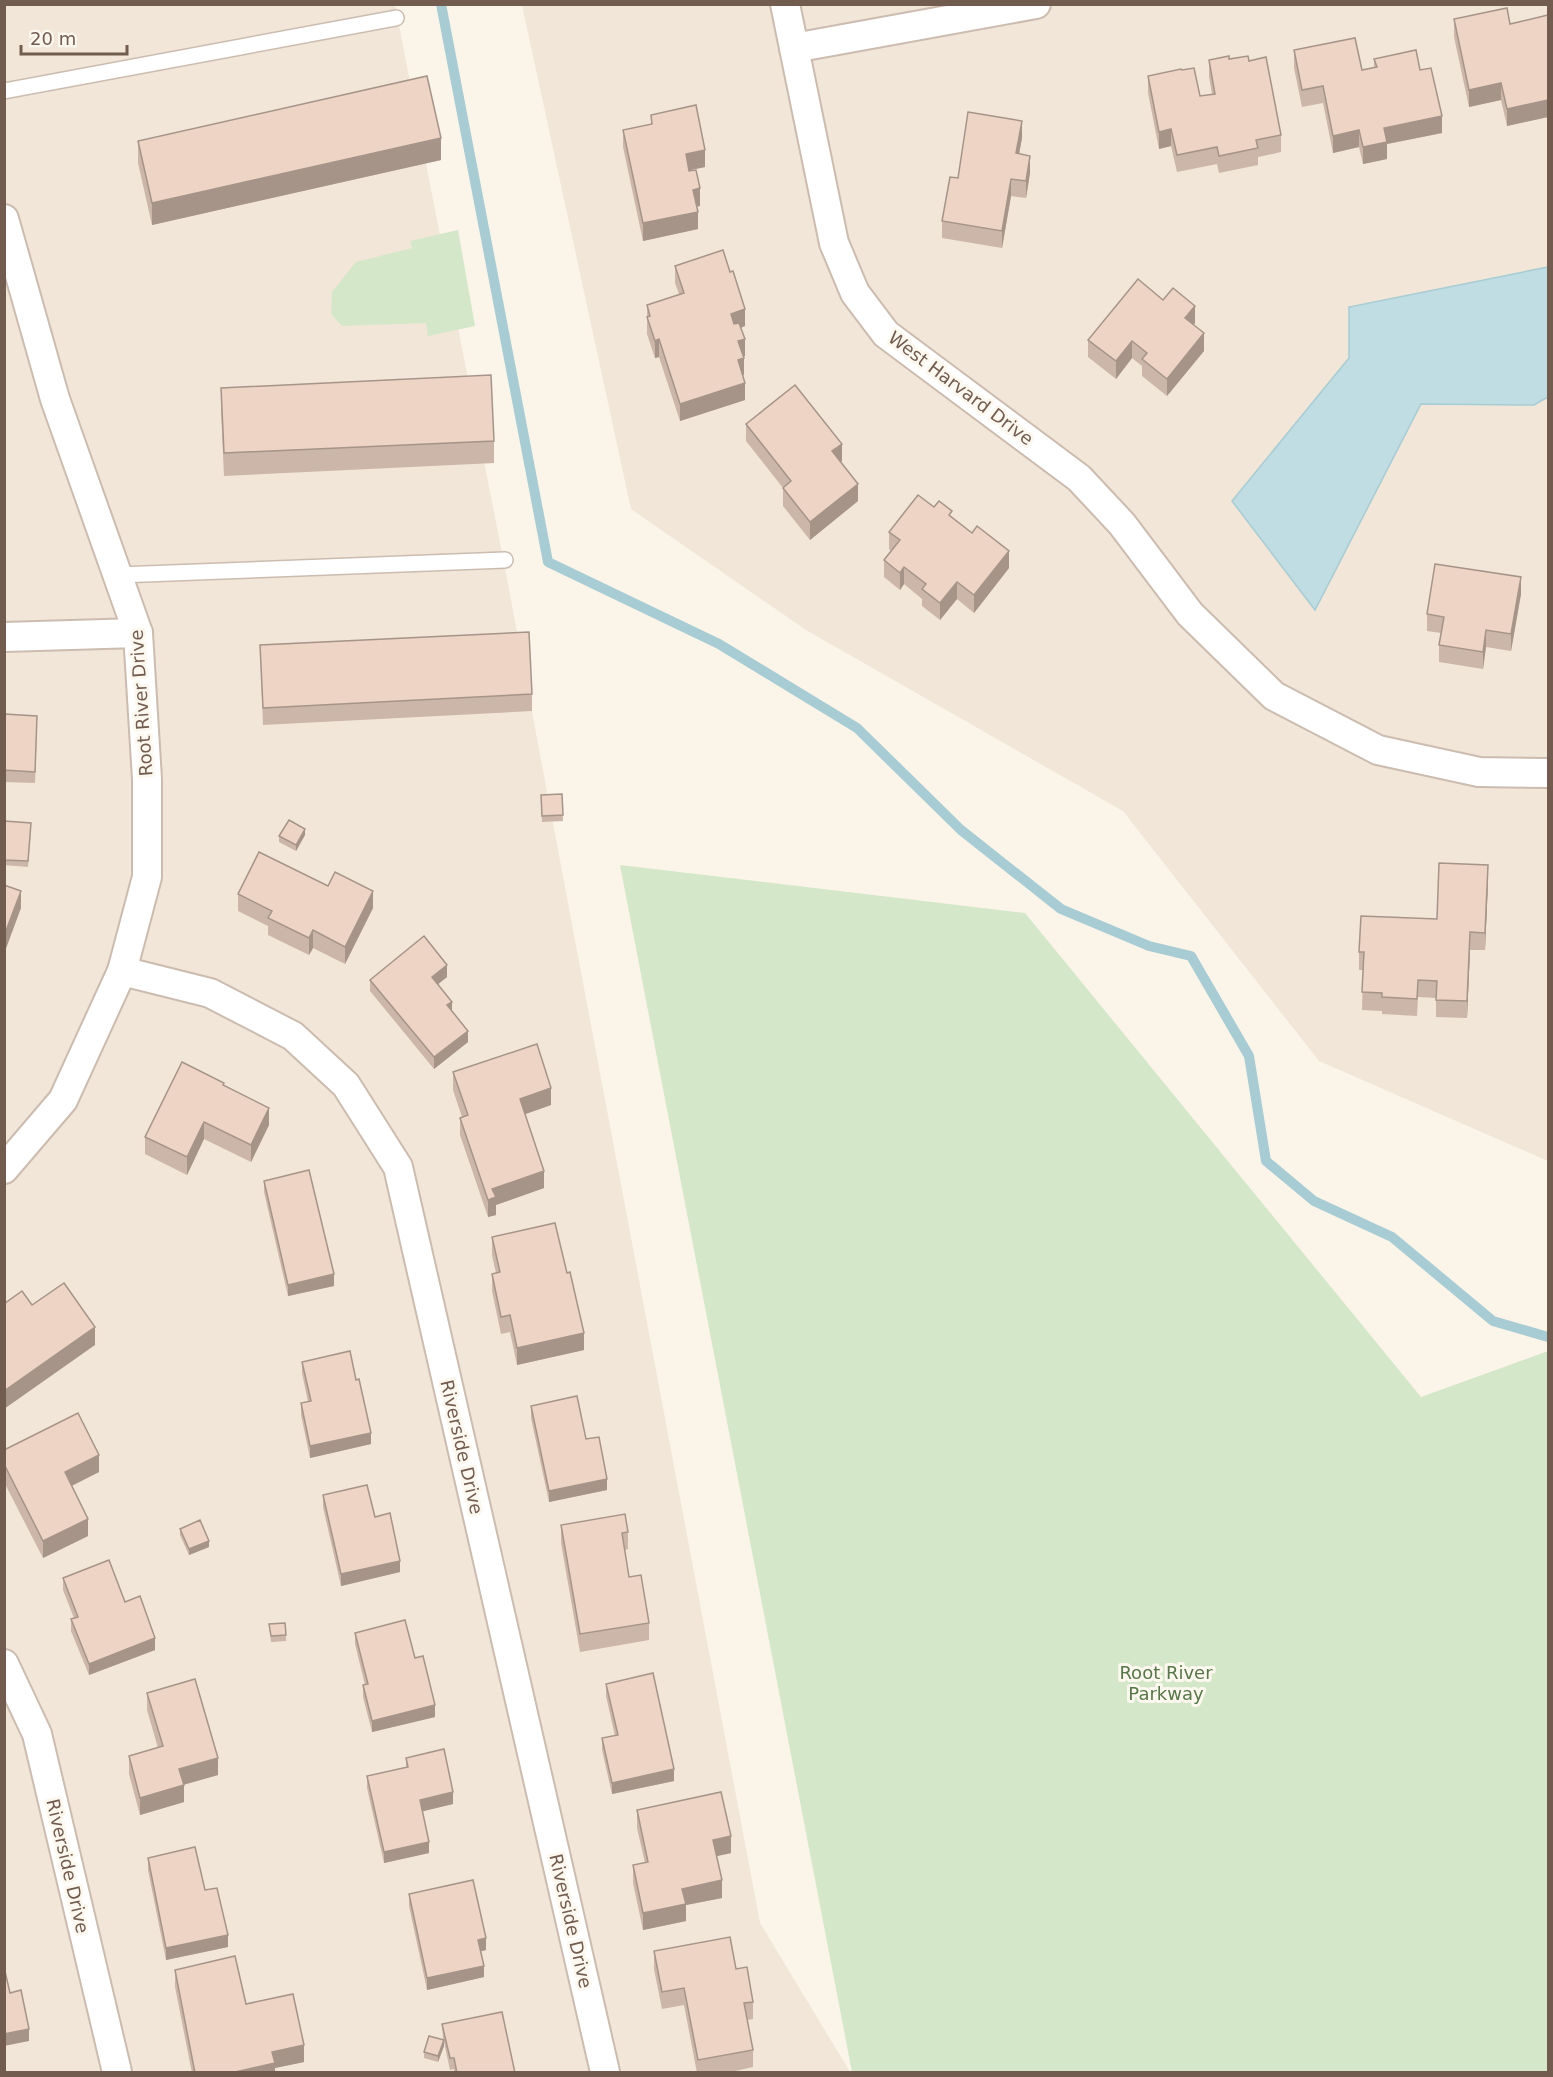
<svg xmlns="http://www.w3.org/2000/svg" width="1553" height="2077" font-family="'DejaVu Sans',sans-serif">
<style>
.residential{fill:#f1e6d8}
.green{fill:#d5e7c9}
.water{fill:#bfdde2;stroke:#a7ccd3;stroke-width:1.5}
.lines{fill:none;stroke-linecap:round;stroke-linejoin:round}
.stream{stroke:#a7ccd3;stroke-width:10}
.service-casing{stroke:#ccbcb0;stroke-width:18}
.minor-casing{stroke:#ccbcb0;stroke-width:32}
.service{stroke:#fff;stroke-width:15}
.minor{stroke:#fff;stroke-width:28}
.wall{fill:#ccb6a9}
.shaded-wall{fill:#a69489}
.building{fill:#edd4c4;stroke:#a69489;stroke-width:1.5}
.labels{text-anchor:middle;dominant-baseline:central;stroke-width:6;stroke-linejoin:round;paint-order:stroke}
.street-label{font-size:18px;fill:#725c4f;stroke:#fdf8ef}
.park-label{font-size:18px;fill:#567748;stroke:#fdf8ef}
</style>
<rect width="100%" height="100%" fill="#faf4e9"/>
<!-- residential -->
<g class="residential">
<path d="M5,5H395L507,579L760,1923L850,2072H5Z"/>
<path d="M522,5H1548V1161L1319,1061L1123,811L806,630L631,509Z"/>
</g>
<!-- green -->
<g class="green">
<path d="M458,230L475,326L428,336L426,323L342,326L331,314L332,292L356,262L412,248L410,241Z"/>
<path d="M620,865L1025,913L1421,1397L1548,1351V2072H852Z"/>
</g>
<!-- water -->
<path class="water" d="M1548,267V397L1534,405L1421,404L1315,610L1232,501L1349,358V307Z"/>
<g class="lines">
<!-- stream -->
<path class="stream" d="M441,4L548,562L719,644L857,728L961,830L1061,909L1149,946L1191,956L1249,1056L1266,1161L1314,1201L1392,1237L1493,1321L1548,1337"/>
<defs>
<g id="service">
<path d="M4,91L396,18"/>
<path d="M118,575L505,560"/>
</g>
<g id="minor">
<path d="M785,4L834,243L855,293L886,334L1079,478L1122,524L1190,614L1274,696L1378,750L1479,772L1548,773"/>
<path d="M794,48L1036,4"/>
<path d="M4,219L55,399L138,633L147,779V877L122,971L63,1100L4,1169"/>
<path d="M4,637L138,633"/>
<path d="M122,971L210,993L293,1036L346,1085L398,1167L605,2072"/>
<path d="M4,1664L37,1734L117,2072"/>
</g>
</defs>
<!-- service casing -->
<use href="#service" class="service-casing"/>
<!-- minor casing -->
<use href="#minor" class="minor-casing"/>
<!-- service -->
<use href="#service" class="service"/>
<!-- minor -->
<use href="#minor" class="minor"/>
</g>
<!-- wall -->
<g class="wall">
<path d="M1548,15V117L1507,126L1501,100L1469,107L1454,37V19L1510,24Z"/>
<path d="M1294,50L1362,70L1374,68V59L1420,70L1442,133L1387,144V159L1363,164L1359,147L1333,153L1323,103L1302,107L1294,68Z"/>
<path d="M1229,59L1249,61L1281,135V152L1258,157V165L1219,173L1217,164L1177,172L1171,146L1159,149L1148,93V76L1200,96L1212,94L1209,77V60Z"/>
<path d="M651,115L705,167L689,170L700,206L696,207L698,229L643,241L623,147V130L651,124Z"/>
<path d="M1022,138L1019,154L1030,173L1026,198L1011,196L1002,248L942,238V221L958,178Z"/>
<path d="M138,141L441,160L152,225L138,163Z"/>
<path d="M675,266L745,326L741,328L745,356L743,357L744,375H743L745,400L680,421L659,357L655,358L647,334V305L679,294L675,283Z"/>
<path d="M1163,300L1195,323L1194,325L1204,351L1167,396L1142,376V366L1132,358L1116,379L1088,357V340Z"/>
<path d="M221,388L494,441V463L224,476L221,410Z"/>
<path d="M746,424L842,461L841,462L858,501L810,540L783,506V488L746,441Z"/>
<path d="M934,507L952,517L1009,568L974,613L957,599L940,620L922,606V599L904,584L900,590L884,577V560L891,551L889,549V532Z"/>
<path d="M1521,594L1511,651L1486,647L1483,669L1439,662V645L1441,633L1427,631V614Z"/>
<path d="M260,645L532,694V711L263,725Z"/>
<path d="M4,714L37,728L35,783L4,782Z"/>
<path d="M562,794L563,821L542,822L541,795Z"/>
<path d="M4,821L31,829L28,867L4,865Z"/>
<path d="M305,835L296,851L279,842V836Z"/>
<path d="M1488,882L1485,950H1470L1467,1018L1436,1017V998L1418,997L1417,1016L1382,1014V1011L1362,1010L1363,970H1359V952L1437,919Z"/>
<path d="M238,894L373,908L345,964L313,948L309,955L268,935V926L238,911Z"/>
<path d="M447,977L438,984L468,1042L434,1069L370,991V980Z"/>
<path d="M453,1072L551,1105L525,1114L544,1188L496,1205V1215L488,1217L460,1135V1118L462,1117L453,1090Z"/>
<path d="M224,1086L269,1125L251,1162L204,1139L187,1175L145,1154V1137Z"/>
<path d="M264,1181L334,1286L288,1296L264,1192Z"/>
<path d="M492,1237L567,1273L584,1350L517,1365L510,1332L501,1334L492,1291V1274L496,1273L492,1255Z"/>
<path d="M302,1362L356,1380L371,1444L310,1458L301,1415V1403L308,1402L302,1373Z"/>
<path d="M531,1406L586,1439L607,1490L549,1502L531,1418Z"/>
<path d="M4,1450L99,1472L72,1486L88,1536L43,1558L4,1482Z"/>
<path d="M323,1495L375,1517L400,1572L341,1586L323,1507Z"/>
<path d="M561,1525L628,1532V1549L625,1550L629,1577L649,1623V1640L580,1652L561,1543Z"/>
<path d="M180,1529L209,1547L189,1555L180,1535Z"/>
<path d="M63,1578L125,1602L155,1650L89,1675L71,1631V1619L74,1618L63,1590Z"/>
<path d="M269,1624L286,1635V1641L271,1642Z"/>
<path d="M355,1633L415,1658L435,1717L372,1732L363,1697V1685H365L355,1644Z"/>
<path d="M606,1684L674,1781L612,1794L602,1750V1738L615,1736L606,1696Z"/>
<path d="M147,1693L218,1775L183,1785L184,1802L140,1815L129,1774V1756L158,1748L147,1710Z"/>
<path d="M406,1758L453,1804L422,1811L429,1853L384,1863L367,1788V1776L406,1767Z"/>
<path d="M637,1810L731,1853L716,1856L722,1898L686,1905V1921L643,1930L633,1883V1865L645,1863L637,1828Z"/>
<path d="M148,1858L205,1890L228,1947L166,1960L148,1870Z"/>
<path d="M409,1894L486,1950L481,1951L484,1977L427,1990L409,1906Z"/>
<path d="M654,1951L736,1969L753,2002V2019L747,2020L753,2050V2067L726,2073H697L684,2005L662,2009L654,1969Z"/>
<path d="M175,1970L246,2004L304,2062L275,2068V2073H192L175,1987Z"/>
<path d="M442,2024L515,2073H454V2069L450,2070L444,2042V2046L438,2062L424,2058V2052L443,2040Z"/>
</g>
<!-- shaded-wall -->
<g class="shaded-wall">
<path d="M1501,83V100L1469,107V90Z"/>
<path d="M1548,100V117L1507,126V109Z"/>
<path d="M1442,116V133L1387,144V159L1363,164V147L1384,128Z"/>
<path d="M1022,121V138L1016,170V153Z"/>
<path d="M1171,129V146L1159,149V132Z"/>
<path d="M1359,130V147L1333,153V136Z"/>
<path d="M441,138V160L152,225V203Z"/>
<path d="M705,150V167L686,171V154Z"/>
<path d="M1030,156V173L1026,198V181Z"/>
<path d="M1011,179V196L1002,248V231Z"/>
<path d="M700,188V206L693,207V190Z"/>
<path d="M698,212V229L643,241V223Z"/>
<path d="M1195,306V323L1185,336V318Z"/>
<path d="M745,309V326L731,331V314Z"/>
<path d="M1204,333V351L1167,396V379Z"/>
<path d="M659,339V357L655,358V341Z"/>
<path d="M745,339V356L738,358V341Z"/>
<path d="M1132,341V358L1116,379V361Z"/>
<path d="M744,358V375L738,377V360Z"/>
<path d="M745,383V400L680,421V404Z"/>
<path d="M842,444V461L832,468V451Z"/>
<path d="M858,484V501L810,540V522Z"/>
<path d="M1009,551V568L974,613V595Z"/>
<path d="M904,567V584L900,590V573Z"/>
<path d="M1521,577V594L1511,651V634Z"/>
<path d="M957,582V599L940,620V603Z"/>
<path d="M1486,630V647L1483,669V652Z"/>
<path d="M305,829V835L296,851V845Z"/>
<path d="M1488,865V882L1485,950V933Z"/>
<path d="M21,891V908L4,954V936Z"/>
<path d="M373,891V908L345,964V947Z"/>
<path d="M313,930V948L309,955V938Z"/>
<path d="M1470,932V950L1467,1018V1001Z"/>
<path d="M447,965V977L432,989V977Z"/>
<path d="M452,1002V1013L447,1005Z"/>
<path d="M468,1031V1042L434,1069V1057Z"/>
<path d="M551,1088V1105L520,1116V1099Z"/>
<path d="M269,1108V1125L251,1162V1145Z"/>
<path d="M204,1122V1139L187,1175V1157Z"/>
<path d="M544,1171V1188L496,1205V1215L488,1217V1200L492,1189Z"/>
<path d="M334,1274V1286L288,1296V1285Z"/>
<path d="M95,1327V1345L4,1409V1391Z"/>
<path d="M584,1333V1350L517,1365V1348Z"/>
<path d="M371,1433V1444L310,1458V1446Z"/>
<path d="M99,1455V1472L65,1489V1472Z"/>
<path d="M607,1479V1490L549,1502V1491Z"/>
<path d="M88,1519V1536L43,1558V1541Z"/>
<path d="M209,1541V1547L189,1555V1549Z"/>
<path d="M400,1561V1572L341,1586V1574Z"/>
<path d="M155,1638V1650L89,1675V1664Z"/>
<path d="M435,1705V1717L372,1732V1721Z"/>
<path d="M218,1758V1775L179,1786V1769Z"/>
<path d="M674,1769V1781L612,1794V1783Z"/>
<path d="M184,1785V1802L140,1815V1798Z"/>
<path d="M453,1792V1804L420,1812V1800Z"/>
<path d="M731,1836V1853L713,1857V1840Z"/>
<path d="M429,1842V1853L384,1863V1852Z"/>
<path d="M722,1880V1898L686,1905V1921L643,1930V1913L682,1889Z"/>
<path d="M228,1935V1947L166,1960V1948Z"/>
<path d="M486,1938V1950L478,1952V1940Z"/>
<path d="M484,1966V1977L427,1990V1978Z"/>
<path d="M29,2029V2041L4,2046V2034Z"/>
<path d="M444,2040V2046L438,2062V2056Z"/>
<path d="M304,2045V2062L275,2068V2073H231L272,2052Z"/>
</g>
<!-- building -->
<g class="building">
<path d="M1507,8L1510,24L1548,15V100L1507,109L1501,83L1469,90L1454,19Z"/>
<path d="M1355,38L1362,70L1377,67L1374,59L1416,50L1420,70L1431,68L1442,116L1384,128L1387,142L1363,147L1359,130L1333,136L1323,86L1302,90L1294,50Z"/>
<path d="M1229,56V59L1248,56L1249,61L1266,57L1281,135L1256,140L1258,148L1219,156L1217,147L1177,155L1171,129L1159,132L1148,76L1181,69L1182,70L1194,68L1200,96L1215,94L1209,60Z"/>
<path d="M427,76L441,138L152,203L138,141Z"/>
<path d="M696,105L705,150L686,154L689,171L696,170L700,188L693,190L698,212L643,223L623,130L652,124L651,115Z"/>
<path d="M968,112L1022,121L1016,153L1030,156L1026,181L1011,179L1002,231L942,221L950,177L958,178Z"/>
<path d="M723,250L730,272L733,271L745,309L731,314L734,324L739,323L745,339L738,341L744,358L738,360L745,383L680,404L659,339L655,341L647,317L650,316L647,305L684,293L675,266Z"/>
<path d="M1138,279L1163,300L1173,288L1195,306L1185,318L1204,333L1167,379L1142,359L1147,353L1132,341L1116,361L1088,340Z"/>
<path d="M491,375L494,441L224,453L221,388Z"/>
<path d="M795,385L842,444L832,451L858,484L810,522L783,488L791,481L746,424Z"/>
<path d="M918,495L934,507L939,501L952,511L949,515L972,533L977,526L1009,551L974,595L957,582L940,603L922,589L926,584L904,567L900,573L884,560L900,540L889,532Z"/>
<path d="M1435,564L1521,577L1511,634L1486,630L1483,652L1439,645L1444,617L1427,614Z"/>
<path d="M529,632L532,694L263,708L260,645Z"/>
<path d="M4,714L37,716L35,772L4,770Z"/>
<path d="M562,794L563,815L542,816L541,795Z"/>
<path d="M289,820L305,829L296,845L279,836Z"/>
<path d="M4,821L31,823L28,861L4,860Z"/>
<path d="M259,852L328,886L335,872L373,891L345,947L313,930L309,938L268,918L272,911L238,894Z"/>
<path d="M1439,863L1488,865L1485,933L1470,932L1467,1001L1436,1000L1437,981L1418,980L1417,999L1382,997V993L1362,992L1364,952H1359L1361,916L1437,919Z"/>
<path d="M4,885L21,891L4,936Z"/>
<path d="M424,936L447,965L432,977L452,1002L447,1005L468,1031L434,1057L370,980Z"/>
<path d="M537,1044L551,1088L520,1099L544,1171L492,1189L496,1197L488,1200L460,1118L468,1115L453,1072Z"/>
<path d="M182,1062L224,1083L223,1085L269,1108L251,1145L204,1122L187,1157L145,1137Z"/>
<path d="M309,1170L334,1274L288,1285L264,1181Z"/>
<path d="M555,1223L567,1273L570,1272L584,1333L517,1348L510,1315L501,1317L492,1274L500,1272L492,1237Z"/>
<path d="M64,1283L95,1327L4,1391V1304L22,1291L32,1305Z"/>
<path d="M350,1351L356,1380L359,1379L371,1433L310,1446L301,1403L311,1401L302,1362Z"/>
<path d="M577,1396L586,1439L599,1437L607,1479L549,1491L531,1406Z"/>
<path d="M78,1413L99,1455L65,1472L88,1519L43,1541L4,1464V1450Z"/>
<path d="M367,1485L375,1517L390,1513L400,1561L341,1574L323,1495Z"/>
<path d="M625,1514L628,1532L622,1533L629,1577L641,1575L649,1623L580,1634L561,1525Z"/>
<path d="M200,1520L209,1541L189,1549L180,1529Z"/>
<path d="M109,1560L125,1602L140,1596L155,1638L89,1664L71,1619L78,1617L63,1578Z"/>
<path d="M405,1620L415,1658L423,1656L435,1705L372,1721L363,1685L368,1684L355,1633Z"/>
<path d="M285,1623L286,1635L271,1636L269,1624Z"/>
<path d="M653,1673L674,1769L612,1783L602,1738L618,1735L606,1684Z"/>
<path d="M195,1679L218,1758L179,1769L184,1785L140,1798L129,1756L163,1746L147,1693Z"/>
<path d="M444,1749L453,1792L420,1800L429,1842L384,1852L367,1776L408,1767L406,1758Z"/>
<path d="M721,1792L731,1836L713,1840L722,1880L682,1889L686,1904L643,1913L633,1865L648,1862L637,1810Z"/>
<path d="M195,1847L205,1890L217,1888L228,1935L166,1948L148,1858Z"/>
<path d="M473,1880L486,1938L478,1940L484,1966L427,1978L409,1894Z"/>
<path d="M730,1937L736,1969L747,1967L753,2002L744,2003L753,2050L698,2060L684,1988L662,1992L654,1951Z"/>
<path d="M235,1956L246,2004L293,1994L304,2045L272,2052L275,2063L231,2073H195L175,1970Z"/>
<path d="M4,1967L10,1993L21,1990L29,2029L4,2034Z"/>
<path d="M502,2012L515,2073H457L454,2058H450L442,2024Z"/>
<path d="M429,2036L444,2040L438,2056L424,2052Z"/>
</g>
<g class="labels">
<!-- street labels -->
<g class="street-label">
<text transform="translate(961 388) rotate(37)">West Harvard Drive</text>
<text transform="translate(141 703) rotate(-94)">Root River Drive</text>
<text transform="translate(462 1447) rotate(77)">Riverside Drive</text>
<text transform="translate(68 1866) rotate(77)">Riverside Drive</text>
<text transform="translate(571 1921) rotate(77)">Riverside Drive</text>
</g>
<!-- park labels -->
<g class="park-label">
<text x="1166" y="1672">Root River<tspan x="1166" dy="21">Parkway</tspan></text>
</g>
</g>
<!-- border -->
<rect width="1553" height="2077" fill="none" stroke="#725c4f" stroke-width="12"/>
<!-- scale -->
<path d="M21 45v9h106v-9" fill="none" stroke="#725c4f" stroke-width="3"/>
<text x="30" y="45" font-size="18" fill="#725c4f" stroke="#fdf8ef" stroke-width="4.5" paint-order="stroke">20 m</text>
</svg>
